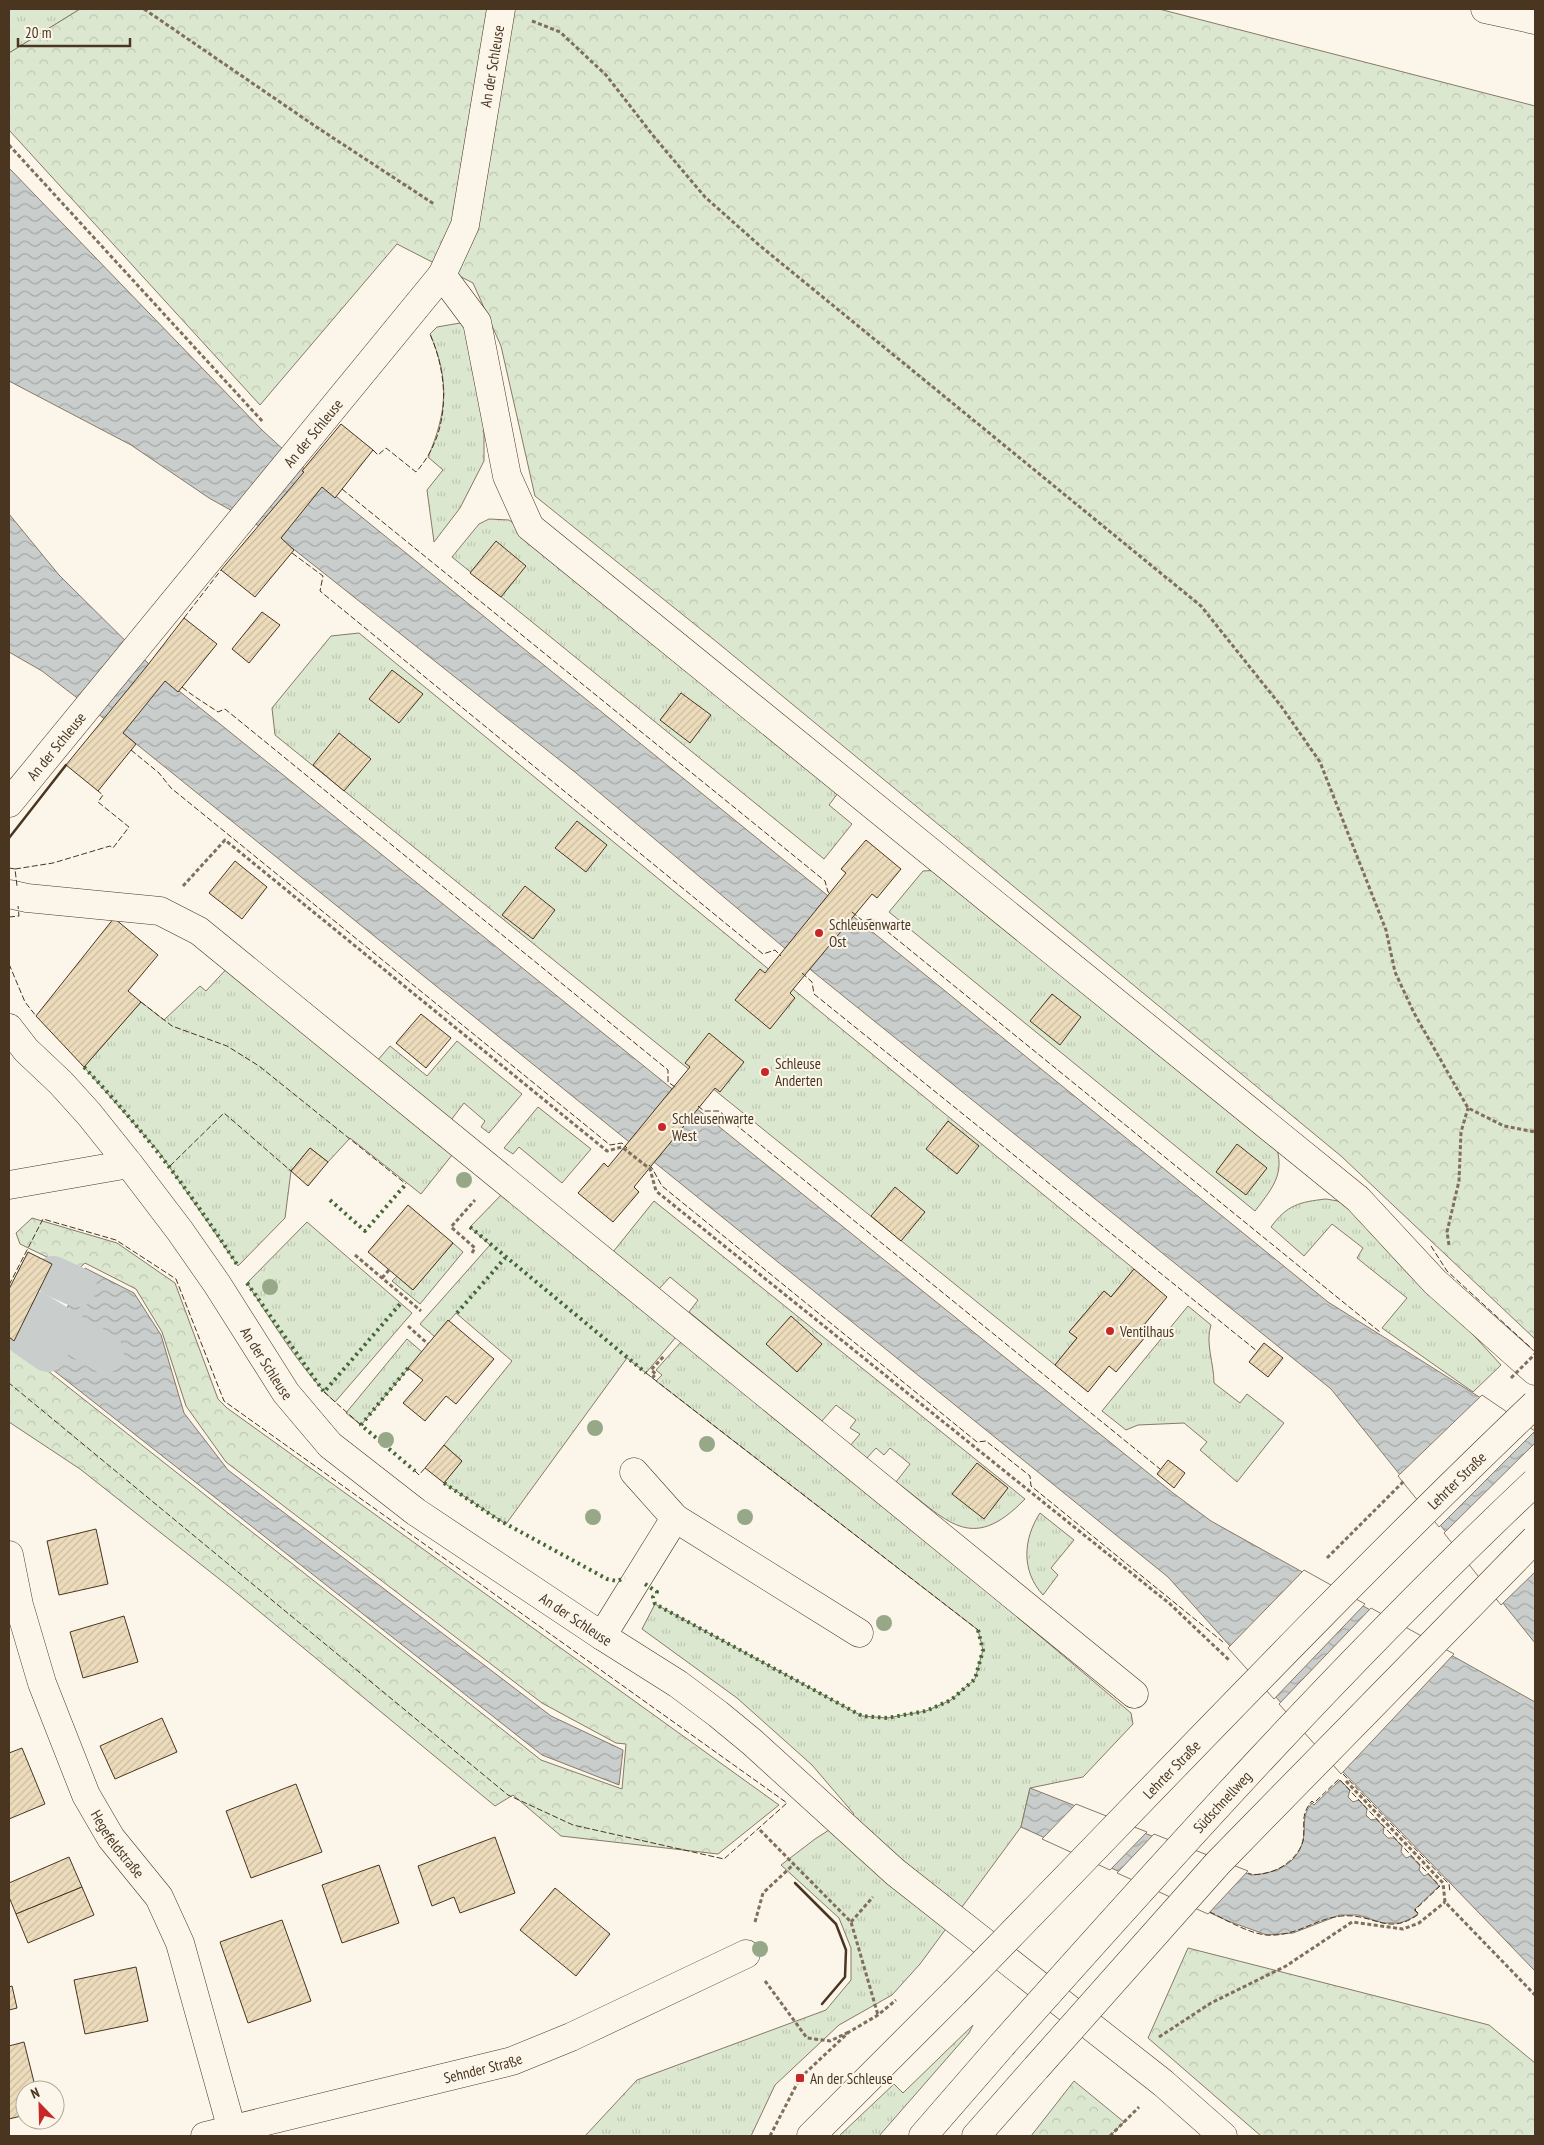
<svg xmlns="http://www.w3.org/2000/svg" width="1544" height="2145" font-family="'PT Sans Narrow',sans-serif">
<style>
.grass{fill:url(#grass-tufts);stroke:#887966}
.forest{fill:url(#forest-crowns);stroke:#887966}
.water{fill:url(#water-waves);stroke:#887966}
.pier{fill:#fbf6e9;stroke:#887966}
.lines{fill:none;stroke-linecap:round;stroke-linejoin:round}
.canal{stroke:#c9cecd;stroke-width:40}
.building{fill:url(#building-hatch);stroke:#4a3520}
.minor-casing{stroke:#4a3520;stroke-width:29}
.major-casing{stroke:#4a3520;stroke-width:29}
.highway-casing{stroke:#4a3520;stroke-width:29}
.path{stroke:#7f6f5c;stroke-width:3;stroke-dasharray:4 2.5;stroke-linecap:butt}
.minor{stroke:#fbf6e9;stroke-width:28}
.major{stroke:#fbf6e9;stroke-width:28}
.highway{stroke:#fbf6e9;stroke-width:28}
.major-bridge-casing{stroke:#4a3520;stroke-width:29;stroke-linecap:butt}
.highway-bridge-casing{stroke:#4a3520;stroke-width:29;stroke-linecap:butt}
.path-bridge{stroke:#7f6f5c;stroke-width:3;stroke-dasharray:4 2.5;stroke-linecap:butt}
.major-bridge{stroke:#fbf6e9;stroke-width:28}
.highway-bridge{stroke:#fbf6e9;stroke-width:28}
.hedge{stroke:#436837;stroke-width:4;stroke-dasharray:2.5 4;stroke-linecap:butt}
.fence{stroke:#4a3520;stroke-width:1;stroke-dasharray:6 2.5;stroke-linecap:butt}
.wall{stroke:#4a3520;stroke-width:2.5}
.tree{fill:#96a887}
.poi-dot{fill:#c62828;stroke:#fbf6e9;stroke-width:2}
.labels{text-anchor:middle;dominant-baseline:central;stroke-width:4;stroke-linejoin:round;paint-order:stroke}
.street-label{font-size:15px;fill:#4a3520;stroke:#fbf6e9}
.poi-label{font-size:15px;fill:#4a3520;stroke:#fbf6e9;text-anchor:start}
</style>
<defs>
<pattern id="grass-tufts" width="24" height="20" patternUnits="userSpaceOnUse" patternTransform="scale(1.25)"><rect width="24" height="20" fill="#dce7d0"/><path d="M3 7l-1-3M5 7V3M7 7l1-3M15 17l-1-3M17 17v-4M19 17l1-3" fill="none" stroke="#bec7b2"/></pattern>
<pattern id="forest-crowns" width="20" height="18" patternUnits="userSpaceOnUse" patternTransform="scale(1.25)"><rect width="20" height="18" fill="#dce7d0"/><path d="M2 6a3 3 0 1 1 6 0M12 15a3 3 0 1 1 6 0" fill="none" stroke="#bec7b2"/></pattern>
<pattern id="water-waves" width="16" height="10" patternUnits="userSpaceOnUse" patternTransform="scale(1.25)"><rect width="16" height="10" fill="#c9cecd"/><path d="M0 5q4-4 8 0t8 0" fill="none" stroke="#a5a8a6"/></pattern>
<pattern id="building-hatch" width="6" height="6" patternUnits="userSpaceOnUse" patternTransform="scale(1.25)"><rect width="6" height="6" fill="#ecdcbc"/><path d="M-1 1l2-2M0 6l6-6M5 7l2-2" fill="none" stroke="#ccbda1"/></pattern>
</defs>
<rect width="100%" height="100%" fill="#fbf6e9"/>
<!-- grass -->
<g class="grass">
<path d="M9,9H80L9,53Z"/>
<path d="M466,322L484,404V461L460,508L434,542L427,490L443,470L428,457C447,412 450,380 430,334L437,327Z"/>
<path d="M489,519L509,520L530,536L841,789L829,805L852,824L824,859L452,557L479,524Z"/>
<path d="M359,633L1134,1269L1111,1297L1104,1291L1069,1332L1077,1338L1055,1365L275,735L272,708L331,636Z"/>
<path d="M941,870L1273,1138C1287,1171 1275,1185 1255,1211L889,912L923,871Z"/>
<path d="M232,963L456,1150L421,1194L350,1138L328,1162L310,1148L291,1171L285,1218L238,1266L159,1152L84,1067L141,1002L164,1020L200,986L206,991Z"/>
<path d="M457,1041L522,1094L489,1133L481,1127L485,1121L464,1103L451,1120L377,1061L390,1046L427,1076Z"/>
<path d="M538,1107L591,1149L562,1183L519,1147L513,1154L504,1148Z"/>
<path d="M506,1190L676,1337L646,1373L627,1358L506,1524L444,1483L462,1461L444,1445L512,1361L456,1313L435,1337L420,1324L490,1245L470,1227Z"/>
<path d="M1326,1199L1344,1202L1367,1219L1501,1365L1473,1392L1382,1328L1407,1298L1357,1258L1363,1248L1332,1224L1304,1256L1271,1227C1287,1205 1299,1202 1326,1199Z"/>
<path d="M654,1201L1025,1499C970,1556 947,1519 896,1482L910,1464L890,1448L884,1455L876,1448L866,1459L850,1446L860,1434L850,1428L856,1420L836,1405L822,1421L689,1312L698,1300L670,1277L659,1289L613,1252Z"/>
<path d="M307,1222L412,1313L335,1402C303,1373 271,1320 247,1283Z"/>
<path d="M453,1243L463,1252L420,1304L392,1281L397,1276L413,1290Z"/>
<path d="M1188,1306L1211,1325C1205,1343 1214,1363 1214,1383L1240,1403L1247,1394L1284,1423L1237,1482L1200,1450L1207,1442L1184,1423L1138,1425L1126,1430L1102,1411Z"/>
<path d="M407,1339L422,1352L361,1425L346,1413Z"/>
<path d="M688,1339L1131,1713L1133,1724L1083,1777L1030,1788L1021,1827L920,1964L892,1995L839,2025L775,2085L751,2136H585L637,2080L826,2010L851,1980V1948L839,1918L781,1865L815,1839L854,1814L812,1765L737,1698L642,1629L655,1604L862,1716L887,1718L926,1711L951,1700L975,1679L983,1650L978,1630L656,1381L662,1375L656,1370L681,1342Z"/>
<path d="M1040,1513L1074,1540L1051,1568L1058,1575L1043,1595C1021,1571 1023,1539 1040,1513Z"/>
<path d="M973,2025L969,2033L879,2136H839L894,2084L903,2093Z"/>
</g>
<!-- forest -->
<g class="forest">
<path d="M80,9H1159L1535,106V1339L1341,1156L718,643L535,496L501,346L473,283L397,244L260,405L9,130V53Z"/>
<path d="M32,1218L117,1243L175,1283L218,1399L227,1408L779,1805L718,1854L561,1836L513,1795L495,1806L232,1589L80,1469L9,1422V1344L34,1360L541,1760L622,1789L626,1744L616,1743L542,1703L226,1462L186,1406L162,1332L136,1289L85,1263L76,1271L20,1244L16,1233Z"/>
<path d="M1188,1948L1489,2025L1535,2063V2136H1261L1148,2038Z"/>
<path d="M1074,2081L1124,2122L1110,2136H1031Z"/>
</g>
<!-- water -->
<g class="water">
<path d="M9,168L262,430L321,484L1328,1302L1535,1432V1643L1331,1389L806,966L576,773L277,536L209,498L131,445L9,381Z"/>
<path d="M9,514L59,575L163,678L1173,1493L1211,1521L1535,1702V1971L1345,1774L1168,1577L119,730L42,671L9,652Z"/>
<path d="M85,1268L134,1293L161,1335L184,1413L228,1470L551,1716L623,1750L619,1785L542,1755L43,1362Z"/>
<path d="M1340,1780L1350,1790L1348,1797L1353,1802L1359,1800L1367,1809L1366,1815L1371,1820L1376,1819L1384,1827L1383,1833L1388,1838H1394L1402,1846L1401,1852L1406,1858L1411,1856L1420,1866L1419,1870L1424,1876L1428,1874L1439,1886L1414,1910L1418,1914L1410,1919L1400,1923H1383L1358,1915H1340L1293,1933L1267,1935L1228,1921L1021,1827L1030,1788L1251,1875C1273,1874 1298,1865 1303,1840C1306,1826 1301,1816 1312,1803L1314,1805Z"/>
</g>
<!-- pier -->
<g class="pier">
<path d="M1482,1395L1535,1431L1439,1527L1398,1476Z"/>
<path d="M1535,1443V1572L1501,1605L1444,1533Z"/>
<path d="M1304,1570L1365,1604L1274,1699L1228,1648Z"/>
<path d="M1371,1608L1454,1654L1341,1774L1279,1704Z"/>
<path d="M1076,1804L1147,1832L1110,1870L1042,1839Z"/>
<path d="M1154,1834L1248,1871L1208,1914L1117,1873Z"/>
</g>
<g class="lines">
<!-- canal -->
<g class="canal">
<path d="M53,1276L77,1287"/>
<path d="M35,1311L104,1353"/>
<path d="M25,1336L48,1352"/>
</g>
</g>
<!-- building -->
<g class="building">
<path d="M341,424L373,450L335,498L322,487L281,538L294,550L255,597L221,570L304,472L302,471Z"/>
<path d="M496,541L526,566L501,597L470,573Z"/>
<path d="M262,612L280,625L249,663L232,649Z"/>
<path d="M184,618L217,644L178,692L165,681L123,733L136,744L98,791L66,765L147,666Z"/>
<path d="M392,670L423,694L399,723L369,699Z"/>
<path d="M681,693L711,715L690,743L660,720Z"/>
<path d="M339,733L371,759L344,791L313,765Z"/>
<path d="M577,821L607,845L586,872L555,848Z"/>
<path d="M866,840L901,869L877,898L872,894L790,993L795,998L770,1029L735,1000L760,969L765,973L846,873L841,869Z"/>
<path d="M235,861L267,887L242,919L209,893Z"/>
<path d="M525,886L555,910L533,939L502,915Z"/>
<path d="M114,918L158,955L128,991L141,1002L84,1067L36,1016Z"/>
<path d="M1052,994L1081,1017L1060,1045L1030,1021Z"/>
<path d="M421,1014L451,1038L426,1068L396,1043Z"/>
<path d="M709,1033L744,1062L720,1092L715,1088L634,1187L639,1192L613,1222L578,1193L604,1163L608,1167L690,1067L685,1063Z"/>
<path d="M948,1121L979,1146L957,1174L926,1149Z"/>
<path d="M1237,1144L1267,1168L1246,1195L1216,1172Z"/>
<path d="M310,1148L328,1162L308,1186L291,1171Z"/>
<path d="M895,1187L925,1212L901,1241L871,1216Z"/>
<path d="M408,1205L453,1243L413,1290L368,1252Z"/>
<path d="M28,1252L52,1264L14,1341L9,1337V1289Z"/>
<path d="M1134,1269L1167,1297L1144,1325L1151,1330L1116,1372L1109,1366L1088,1392L1055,1365L1077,1338L1069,1332L1104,1291L1111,1297Z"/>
<path d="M791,1316L822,1344L797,1372L766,1344Z"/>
<path d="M448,1320L494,1359L456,1404L446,1396L425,1421L403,1403L423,1380L408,1368Z"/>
<path d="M1264,1343L1283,1358L1268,1377L1249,1362Z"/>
<path d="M444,1445L462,1461L444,1483L425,1468Z"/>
<path d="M1168,1460L1185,1473L1174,1488L1157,1474Z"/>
<path d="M977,1463L1008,1488L984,1519L952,1494Z"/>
<path d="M96,1529L108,1584L59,1595L47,1541Z"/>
<path d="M124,1616L138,1662L83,1678L70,1632Z"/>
<path d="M162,1718L177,1752L115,1779L100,1746Z"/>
<path d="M22,1748L45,1804L9,1819V1753Z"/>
<path d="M296,1784L322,1852L251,1878L226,1811Z"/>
<path d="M495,1837L515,1893L460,1913L454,1897L432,1906L418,1866Z"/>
<path d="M69,1857L82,1887L16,1914L9,1897V1883Z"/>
<path d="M379,1865L399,1923L342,1943L322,1885Z"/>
<path d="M82,1887L94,1915L28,1943L16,1914Z"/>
<path d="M555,1888L610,1934L576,1976L520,1930Z"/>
<path d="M282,1920L311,2001L248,2023L220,1942Z"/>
<path d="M136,1967L148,2021L85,2034L74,1980Z"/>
<path d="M12,1986L17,2008L9,2010V1987Z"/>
<path d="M24,2042L36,2090H25V2115L9,2119V2046Z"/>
</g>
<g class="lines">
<defs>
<g id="minor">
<path d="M442,275L477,322L507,476L530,527L1358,1199L1435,1282L1535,1371"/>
<path id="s1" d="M9,803L442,275L465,225L501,9"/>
<path d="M9,894L27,898L160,911L199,931L1134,1694"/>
<path id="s2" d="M9,1028L26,1050L61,1083L89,1114L129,1164L180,1231L217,1284L286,1393L330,1445L416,1512L602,1636L678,1684L718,1714L752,1742L895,1872L1163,2083L1223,2136"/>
<path d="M9,1185L129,1164"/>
<path d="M634,1472L675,1518L859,1633"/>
<path id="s3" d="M9,1555L19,1605L42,1683L86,1795L111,1838L159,1897L180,1943L232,2130"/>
<path d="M602,1636L675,1518"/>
<path id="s4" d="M205,2136L512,2061L571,2037L746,1954"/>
</g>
<g id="major">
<path d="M1485,9L1535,20"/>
<path d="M811,2136L954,1993"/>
</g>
<g id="highway">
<path d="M923,2136L1002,2045"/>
<path d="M976,2136L1036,2068"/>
</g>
</defs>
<!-- minor casing -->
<use href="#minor" class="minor-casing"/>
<!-- major casing -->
<use href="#major" class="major-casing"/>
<!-- highway casing -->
<use href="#highway" class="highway-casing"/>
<!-- path -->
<g class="path">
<path d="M144,9L315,126L434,204"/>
<path d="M532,21L560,32L606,75L655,138L705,197L759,245L1201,606L1281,706L1320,762L1386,930L1395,972L1414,1013L1468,1108L1504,1126L1535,1132"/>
<path d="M9,145L263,422"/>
<path d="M183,886L225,840L607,1151L622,1147L650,1169L656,1191L1170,1604L1230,1661"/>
<path d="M1449,1245L1447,1232L1459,1181L1461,1132L1468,1108"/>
<path d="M472,1253L475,1248L451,1227L475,1200"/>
<path d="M355,1255L421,1311"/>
<path d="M382,1278L389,1270"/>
<path d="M408,1326L428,1344"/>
<path d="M652,1378L656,1374L651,1370L665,1355"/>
<path d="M1346,1781L1443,1883L1445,1902L1535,1995"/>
<path d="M760,1830L851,1922L878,2015"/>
<path d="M755,1922L763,1893L794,1864"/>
<path d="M851,1922L873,1897"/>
<path d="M765,1981L807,2038L830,2041L849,2032"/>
<path d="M1159,2037L1211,2003L1286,1966L1352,1922L1403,1929L1419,1923L1445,1902"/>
<path d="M770,2136L800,2078L849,2032L878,2015L896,2000"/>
<path d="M1110,2136L1139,2107"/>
</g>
<!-- minor -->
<use href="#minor" class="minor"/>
<!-- major -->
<use href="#major" class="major"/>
<!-- highway -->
<use href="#highway" class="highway"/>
<defs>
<g id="major-bridge">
<path id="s5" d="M954,1993C1147,1796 1335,1595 1535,1404"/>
</g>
<g id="highway-bridge">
<path id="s6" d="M1002,2045C1174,1852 1347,1659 1535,1482"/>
<path d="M1036,2068L1218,1863L1535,1539"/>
</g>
</defs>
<!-- major-bridge casing -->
<use href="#major-bridge" class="major-bridge-casing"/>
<!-- highway-bridge casing -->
<use href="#highway-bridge" class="highway-bridge-casing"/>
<!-- path-bridge -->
<g class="path-bridge">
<path d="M1511,1378L1535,1354"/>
<path d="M1327,1558L1404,1481"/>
</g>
<!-- major-bridge -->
<use href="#major-bridge" class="major-bridge"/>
<!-- highway-bridge -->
<use href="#highway-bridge" class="highway-bridge"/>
<!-- hedge -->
<g class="hedge">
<path d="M84,1067C144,1130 191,1193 238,1266"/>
<path d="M330,1200L365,1231L406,1184"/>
<path d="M470,1227L646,1373"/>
<path d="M247,1283L324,1392L401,1303"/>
<path d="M457,1313L505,1258"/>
<path d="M408,1368L361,1425L415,1471"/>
<path d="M444,1483L497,1519L607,1579L617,1581L625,1578"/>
<path d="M645,1584L657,1592L653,1597L655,1604L862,1716L887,1718L926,1711L951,1700L975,1679L983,1650L978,1630"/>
</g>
<!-- fence -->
<g class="fence">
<path d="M373,450L378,455L386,448L416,472C450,434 450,380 430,334"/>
<path d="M342,489L825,881L828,892L831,894"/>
<path d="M292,553L323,576L320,591L763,954L775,950L781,956"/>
<path d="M184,618L221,570"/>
<path d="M182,687C194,697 205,703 218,712L225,709L668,1070V1082L675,1087"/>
<path d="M131,750L159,773L171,788L610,1145L622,1143L627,1148"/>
<path d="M9,868L15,869L17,886"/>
<path d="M15,869L53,863L110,846L113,848L129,827L98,802L103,795L98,791"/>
<path d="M852,912L863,921L872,919L1380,1332"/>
<path d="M9,917L19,916L18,906"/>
<path d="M9,964L25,1002L36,1016"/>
<path d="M802,973L812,982L814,994L1257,1351"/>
<path d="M141,1002L172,1026L227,1046L259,1066L406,1184"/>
<path d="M698,1106L704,1111H719L1160,1469"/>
<path d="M649,1165L652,1168L662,1186L977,1442L986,1441L1030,1476L1031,1486L1223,1642"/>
<path d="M170,1166L224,1113L291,1171"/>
<path d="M1431,1246L1447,1271L1530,1347"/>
<path d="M9,1285L43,1219L116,1240L176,1279L224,1401L787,1803L724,1859L573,1825L508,1795L9,1383"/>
<path d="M646,1373L978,1630"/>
<path d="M324,1392L361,1425"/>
<path d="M415,1471L419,1475L425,1468"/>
<path d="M1343,1774L1449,1884L1450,1892"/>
<path d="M1210,1912C1226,1920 1250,1934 1267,1935C1297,1937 1315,1918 1342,1916C1374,1913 1387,1937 1419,1914L1415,1910L1440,1886L1339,1779L1314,1803L1312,1801C1299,1816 1306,1826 1303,1841C1299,1856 1284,1868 1270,1872C1263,1874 1254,1876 1248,1873"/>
</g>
<!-- wall -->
<g class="wall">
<path d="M9,838L66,765"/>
<path d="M795,1883L836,1924L846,1950L845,1977L822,2004"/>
</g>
</g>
<!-- trees -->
<g class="tree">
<circle cx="464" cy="1180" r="8"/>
<circle cx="270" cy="1287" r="8"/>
<circle cx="595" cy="1428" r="8"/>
<circle cx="386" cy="1440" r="8"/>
<circle cx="707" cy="1444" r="8"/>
<circle cx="593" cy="1517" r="8"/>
<circle cx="745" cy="1517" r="8"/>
<circle cx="884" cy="1623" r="8"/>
<circle cx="760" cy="1949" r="8"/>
</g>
<!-- markers -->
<g class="poi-dot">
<circle cx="819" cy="933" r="5"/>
<circle cx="765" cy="1072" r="5"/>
<circle cx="662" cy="1127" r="5"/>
<circle cx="1110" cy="1331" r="5"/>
<rect x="795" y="2073" width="10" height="10" rx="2.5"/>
</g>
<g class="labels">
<!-- street labels -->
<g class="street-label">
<text stroke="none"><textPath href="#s1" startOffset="899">An der Schleuse</textPath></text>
<text stroke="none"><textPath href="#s1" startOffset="479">An der Schleuse</textPath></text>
<text stroke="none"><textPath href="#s1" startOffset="74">An der Schleuse</textPath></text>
<text stroke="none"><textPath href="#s2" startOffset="424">An der Schleuse</textPath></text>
<text stroke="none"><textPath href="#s5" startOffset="718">Lehrter Straße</textPath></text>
<text stroke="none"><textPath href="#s2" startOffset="829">An der Schleuse</textPath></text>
<text stroke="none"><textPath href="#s5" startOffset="312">Lehrter Straße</textPath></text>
<text stroke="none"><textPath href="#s6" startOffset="328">Südschnellweg</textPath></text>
<text stroke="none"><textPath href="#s3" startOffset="311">Hegefeldstraße</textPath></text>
<text stroke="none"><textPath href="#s4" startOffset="286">Sehnder Straße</textPath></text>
</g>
<!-- poi labels -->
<g class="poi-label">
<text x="829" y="924">Schleusenwarte<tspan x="829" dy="17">Ost</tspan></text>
<text x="775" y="1063">Schleuse<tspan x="775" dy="17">Anderten</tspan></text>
<text x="672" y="1118">Schleusenwarte<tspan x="672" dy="17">West</tspan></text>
<text x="1120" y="1331">Ventilhaus</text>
<text x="810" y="2078">An der Schleuse</text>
</g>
</g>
<!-- border -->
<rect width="1544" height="2145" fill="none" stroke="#4a3520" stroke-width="20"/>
<!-- north arrow -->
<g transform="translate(40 2105) rotate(337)"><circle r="24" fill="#fbf6e9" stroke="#b4a999"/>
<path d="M0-4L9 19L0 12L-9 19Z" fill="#c62828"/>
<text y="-8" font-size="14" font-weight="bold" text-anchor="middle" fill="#4a3520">N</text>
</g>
<!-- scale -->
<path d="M18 38v8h112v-8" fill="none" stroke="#4a3520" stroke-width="2.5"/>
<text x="25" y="38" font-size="15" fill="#4a3520" stroke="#fbf6e9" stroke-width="4" paint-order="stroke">20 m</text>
</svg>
